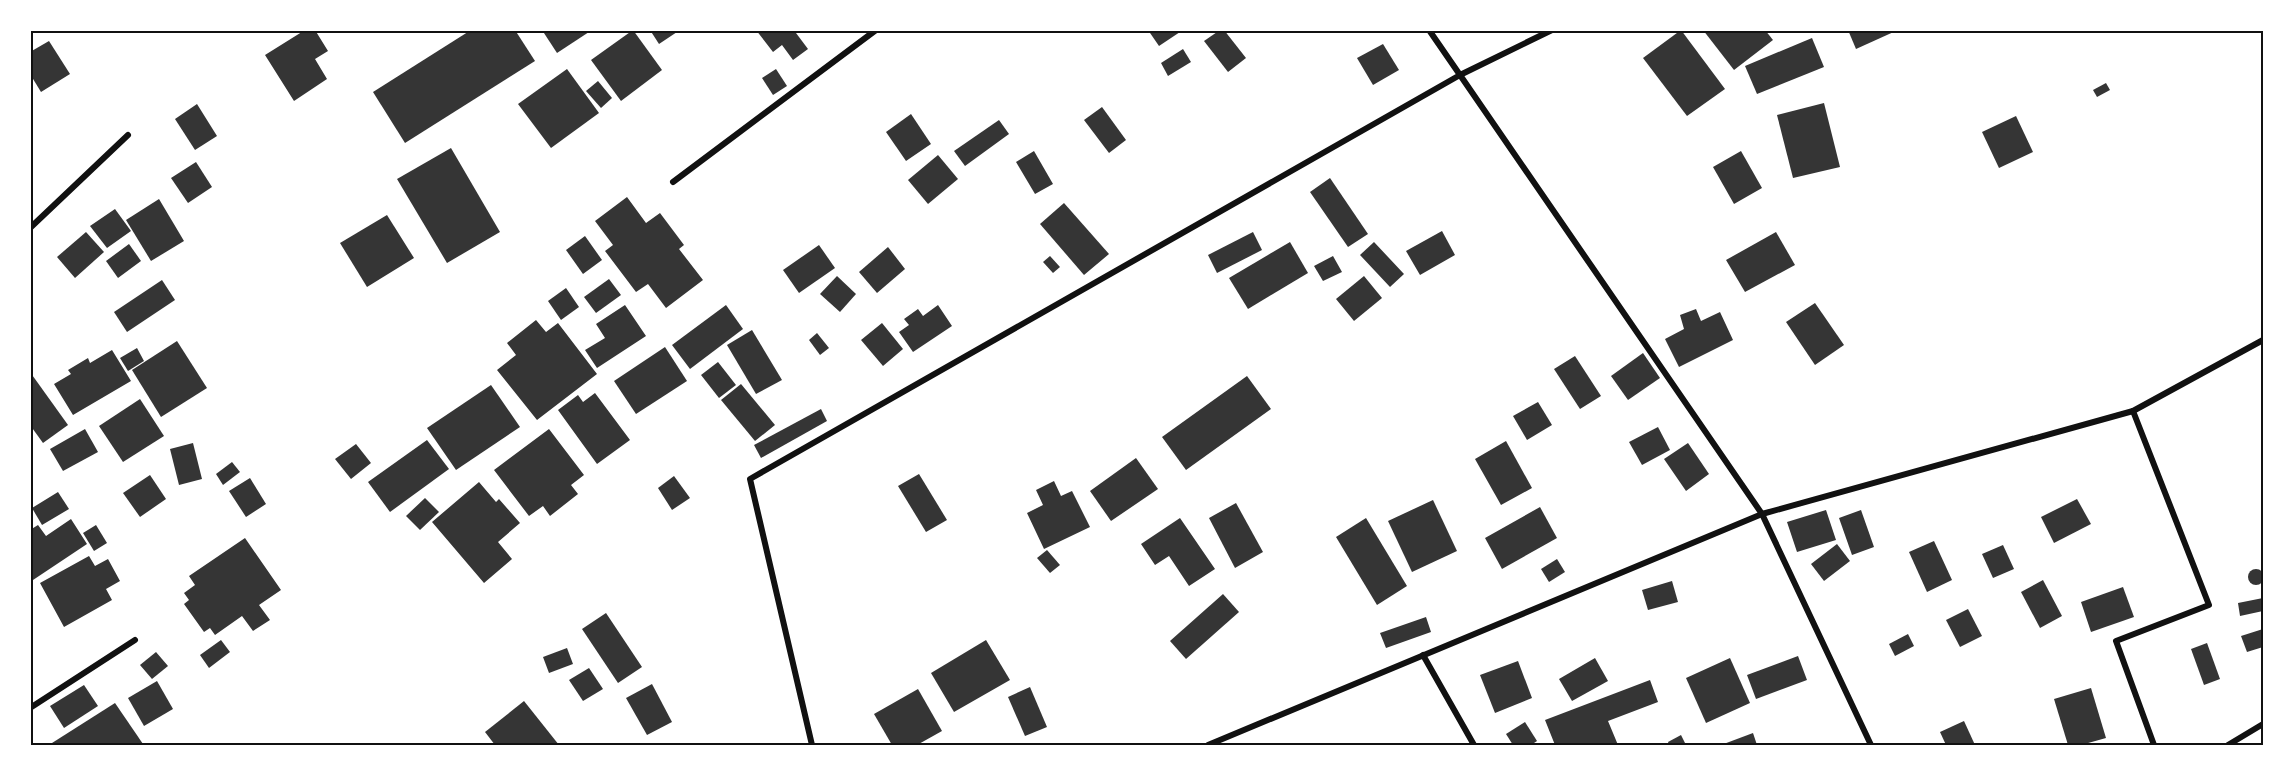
<svg xmlns="http://www.w3.org/2000/svg" width="2293" height="775" font-family="'Sofia Sans Condensed',sans-serif">
<style>
.building{fill:#353535}
.lines{fill:none;stroke-linecap:round;stroke-linejoin:round}
.minor{stroke:#111;stroke-width:6}
.neatline{fill:none;stroke:#111;stroke-width:2}
</style>
<rect width="100%" height="100%" fill="#fff"/>
<!-- building -->
<g class="building">
<path d="M305,30H315L328,51L315,59L327,79L294,101L265,55Z"/>
<path d="M471,30H515L535,61L405,143L373,92Z"/>
<path d="M542,30H592L557,53Z"/>
<path d="M633,30L662,70L621,101L591,60Z"/>
<path d="M650,30H680L659,44Z"/>
<path d="M756,30H800L796,33L808,49L793,60L782,45L773,52Z"/>
<path d="M1148,30H1183L1159,46Z"/>
<path d="M1220,30H1224L1246,58L1228,72L1204,41Z"/>
<path d="M1681,30L1725,89L1687,116L1643,58Z"/>
<path d="M1703,30H1765L1773,40L1734,70Z"/>
<path d="M1848,30H1898L1856,49Z"/>
<path d="M1812,38L1824,67L1757,94L1745,66Z"/>
<path d="M49,41L70,74L41,92L30,74V52Z"/>
<path d="M1383,44L1399,70L1373,85L1357,58Z"/>
<path d="M1183,49L1191,62L1168,76L1161,63Z"/>
<path d="M567,69L599,113L551,148L518,104Z"/>
<path d="M776,69L787,86L773,95L762,78Z"/>
<path d="M598,81L612,98L601,108L586,91Z"/>
<path d="M2106,83L2110,90L2097,97L2093,90Z"/>
<path d="M1824,103L1840,167L1793,178L1777,115Z"/>
<path d="M197,104L217,136L195,150L175,119Z"/>
<path d="M1102,107L1126,140L1109,153L1084,120Z"/>
<path d="M911,114L931,144L906,161L886,132Z"/>
<path d="M2016,116L2033,152L1999,168L1982,132Z"/>
<path d="M999,120L1009,134L965,166L954,151Z"/>
<path d="M451,148L500,232L447,263L397,179Z"/>
<path d="M1034,151L1053,184L1035,194L1016,162Z"/>
<path d="M1741,151L1762,188L1734,204L1713,167Z"/>
<path d="M938,155L958,179L928,204L908,180Z"/>
<path d="M196,162L212,187L188,203L171,178Z"/>
<path d="M1330,178L1368,234L1348,247L1310,192Z"/>
<path d="M627,197L646,223L660,213L684,245L679,249L703,280L666,308L648,284L636,292L605,251L613,245L595,221Z"/>
<path d="M159,199L184,241L151,261L126,220Z"/>
<path d="M1064,203L1109,254L1084,275L1040,224Z"/>
<path d="M115,209L131,231L107,248L90,226Z"/>
<path d="M387,215L414,258L367,287L340,243Z"/>
<path d="M1442,231L1455,255L1420,275L1406,251Z"/>
<path d="M86,232L104,252L75,278L57,257Z"/>
<path d="M1253,232L1262,250L1217,273L1208,255Z"/>
<path d="M1776,232L1795,265L1745,292L1726,260Z"/>
<path d="M585,236L602,260L583,274L566,250Z"/>
<path d="M1290,242L1308,273L1248,309L1229,278Z"/>
<path d="M1374,242L1404,274L1390,287L1360,255Z"/>
<path d="M129,244L141,261L118,278L106,261Z"/>
<path d="M819,245L835,268L799,293L783,270Z"/>
<path d="M888,247L905,269L877,293L859,272Z"/>
<path d="M1050,256L1060,267L1053,273L1043,262Z"/>
<path d="M1333,256L1342,272L1323,281L1314,266Z"/>
<path d="M837,276L856,294L840,312L820,294Z"/>
<path d="M1364,276L1382,298L1354,321L1336,299Z"/>
<path d="M609,279L621,295L596,313L584,297Z"/>
<path d="M162,280L175,300L127,332L114,312Z"/>
<path d="M566,288L579,307L561,320L548,301Z"/>
<path d="M1815,303L1844,345L1815,365L1786,322Z"/>
<path d="M625,305L646,336L597,368L585,350L605,338L596,324Z"/>
<path d="M726,305L743,329L690,369L672,345Z"/>
<path d="M938,305L952,326L913,352L899,332L909,325L904,319L918,309L923,316Z"/>
<path d="M1696,309L1701,321L1720,312L1733,340L1679,367L1665,339L1684,329L1680,315Z"/>
<path d="M536,320L546,332L558,323L597,374L537,420L497,370L516,355L507,343Z"/>
<path d="M882,323L903,349L883,366L861,340Z"/>
<path d="M752,330L782,380L756,394L727,345Z"/>
<path d="M817,333L829,348L820,355L809,340Z"/>
<path d="M177,341L207,388L161,417L132,370Z"/>
<path d="M665,347L687,381L636,414L614,381Z"/>
<path d="M137,348L144,361L128,371L120,358Z"/>
<path d="M112,350L131,381L73,415L54,384L71,374L68,370L88,358L90,363Z"/>
<path d="M1643,353L1660,378L1628,400L1611,376Z"/>
<path d="M1575,356L1601,396L1580,409L1554,369Z"/>
<path d="M718,362L736,385L719,398L701,375Z"/>
<path d="M30,372L68,425L43,443L30,425Z"/>
<path d="M1247,376L1271,409L1186,470L1162,437Z"/>
<path d="M741,384L775,425L755,441L721,400Z"/>
<path d="M491,385L520,427L456,470L427,428Z"/>
<path d="M595,393L630,440L597,464L558,410L578,395L583,402Z"/>
<path d="M140,399L164,436L123,462L99,426Z"/>
<path d="M1538,402L1552,425L1527,440L1513,416Z"/>
<path d="M821,409L827,421L761,458L754,445Z"/>
<path d="M1658,427L1670,450L1642,465L1629,442Z"/>
<path d="M85,429L98,452L63,471L50,449Z"/>
<path d="M549,429L584,475L571,485L578,494L550,516L543,506L529,516L494,470Z"/>
<path d="M427,440L449,469L390,512L368,482Z"/>
<path d="M1506,441L1532,488L1501,505L1475,459Z"/>
<path d="M193,443L202,479L179,485L170,449Z"/>
<path d="M1688,443L1709,474L1686,491L1664,459Z"/>
<path d="M356,444L371,463L351,479L335,459Z"/>
<path d="M1136,458L1158,489L1111,521L1090,491Z"/>
<path d="M232,462L240,472L223,485L216,474Z"/>
<path d="M919,474L947,520L926,532L898,486Z"/>
<path d="M150,475L166,499L140,517L123,493Z"/>
<path d="M674,476L690,498L672,510L658,488Z"/>
<path d="M250,478L266,504L246,517L229,491Z"/>
<path d="M1054,481L1061,496L1072,491L1090,527L1044,549L1027,513L1043,505L1036,490Z"/>
<path d="M479,482L496,502L499,499L520,523L498,542L512,559L484,583L432,522Z"/>
<path d="M58,492L69,509L42,525L32,508Z"/>
<path d="M425,498L439,512L420,530L406,516Z"/>
<path d="M2077,499L2091,524L2054,543L2041,517Z"/>
<path d="M1433,500L1457,551L1412,572L1388,521Z"/>
<path d="M1236,503L1263,552L1235,568L1209,518Z"/>
<path d="M1540,507L1557,538L1502,569L1485,538Z"/>
<path d="M1826,510L1836,540L1797,552L1787,522Z"/>
<path d="M1861,510L1874,547L1852,555L1839,518Z"/>
<path d="M1180,518L1215,569L1189,586L1169,556L1155,565L1141,544Z"/>
<path d="M1366,518L1407,586L1377,605L1336,537Z"/>
<path d="M71,519L87,544L30,582V530L38,525L46,536Z"/>
<path d="M96,525L107,543L94,551L83,533Z"/>
<path d="M245,538L281,590L259,605L270,620L253,631L242,616L215,635L210,628L204,632L184,604L189,600L184,593L195,585L189,576Z"/>
<path d="M1934,541L1952,580L1927,592L1909,552Z"/>
<path d="M1837,544L1850,561L1824,581L1811,564Z"/>
<path d="M2003,545L2014,569L1993,578L1982,554Z"/>
<path d="M1047,550L1060,565L1050,573L1037,558Z"/>
<path d="M89,556L95,566L108,559L120,581L106,589L112,600L64,627L40,583Z"/>
<path d="M1557,559L1565,572L1549,582L1541,569Z"/>
<circle cx="2256" cy="577" r="8"/>
<path d="M2043,580L2062,616L2040,628L2021,592Z"/>
<path d="M1672,581L1678,602L1648,610L1642,590Z"/>
<path d="M2123,587L2134,617L2091,632L2081,602Z"/>
<path d="M1223,594L1239,612L1186,659L1170,641Z"/>
<path d="M2263,598V611L2240,616L2238,603Z"/>
<path d="M1968,609L1982,636L1960,647L1946,620Z"/>
<path d="M606,613L642,667L618,683L582,629Z"/>
<path d="M1426,617L1431,632L1386,648L1380,633Z"/>
<path d="M2263,629V647L2247,652L2241,636Z"/>
<path d="M1908,634L1914,646L1895,656L1889,644Z"/>
<path d="M221,640L230,652L209,668L200,655Z"/>
<path d="M986,640L1010,680L954,712L931,673Z"/>
<path d="M2207,643L2220,679L2204,685L2191,649Z"/>
<path d="M567,648L573,664L549,673L543,657Z"/>
<path d="M156,652L168,666L152,679L140,665Z"/>
<path d="M1798,656L1807,680L1756,699L1747,675Z"/>
<path d="M1595,658L1608,681L1572,701L1559,679Z"/>
<path d="M1730,658L1750,703L1706,723L1686,678Z"/>
<path d="M1518,661L1532,698L1495,713L1480,675Z"/>
<path d="M589,668L603,689L583,701L569,680Z"/>
<path d="M1650,680L1658,702L1608,721L1618,745H1555L1545,720Z"/>
<path d="M157,681L173,709L144,726L128,698Z"/>
<path d="M652,684L672,722L647,735L626,698Z"/>
<path d="M84,685L98,706L64,728L50,706Z"/>
<path d="M1030,687L1047,727L1025,736L1008,697Z"/>
<path d="M2091,688L2106,738L2081,745H2068L2054,699Z"/>
<path d="M918,689L942,731L917,745H892L874,714Z"/>
<path d="M524,701L559,745H495L485,732Z"/>
<path d="M115,703L143,744L54,745L52,743Z"/>
<path d="M1964,721L1975,745H1946L1940,732Z"/>
<path d="M1525,722L1537,741L1531,745H1513L1506,734Z"/>
<path d="M1753,733L1757,745H1721Z"/>
<path d="M1681,735L1686,745H1669L1668,742Z"/>
</g>
<g class="lines">
<!-- minor -->
<g class="minor">
<path d="M1552,30L1460,75L1762,514L1871,745"/>
<path d="M673,182L876,30"/>
<path d="M30,228L128,135"/>
<path d="M1423,655L1474,745"/>
<path d="M30,708L135,640"/>
<path d="M812,745L750,479L1460,75L1429,30"/>
<path d="M1208,745L1762,514L2133,411"/>
<path d="M2154,745L2116,641L2209,605L2133,411L2263,340"/>
<path d="M2228,745L2263,724"/>
</g>
</g>
<!-- border -->
<rect width="2293" height="775" fill="none" stroke="#ffffff" stroke-width="63"/>
<rect x="32" y="32" width="2230" height="712" class="neatline"/>
</svg>
